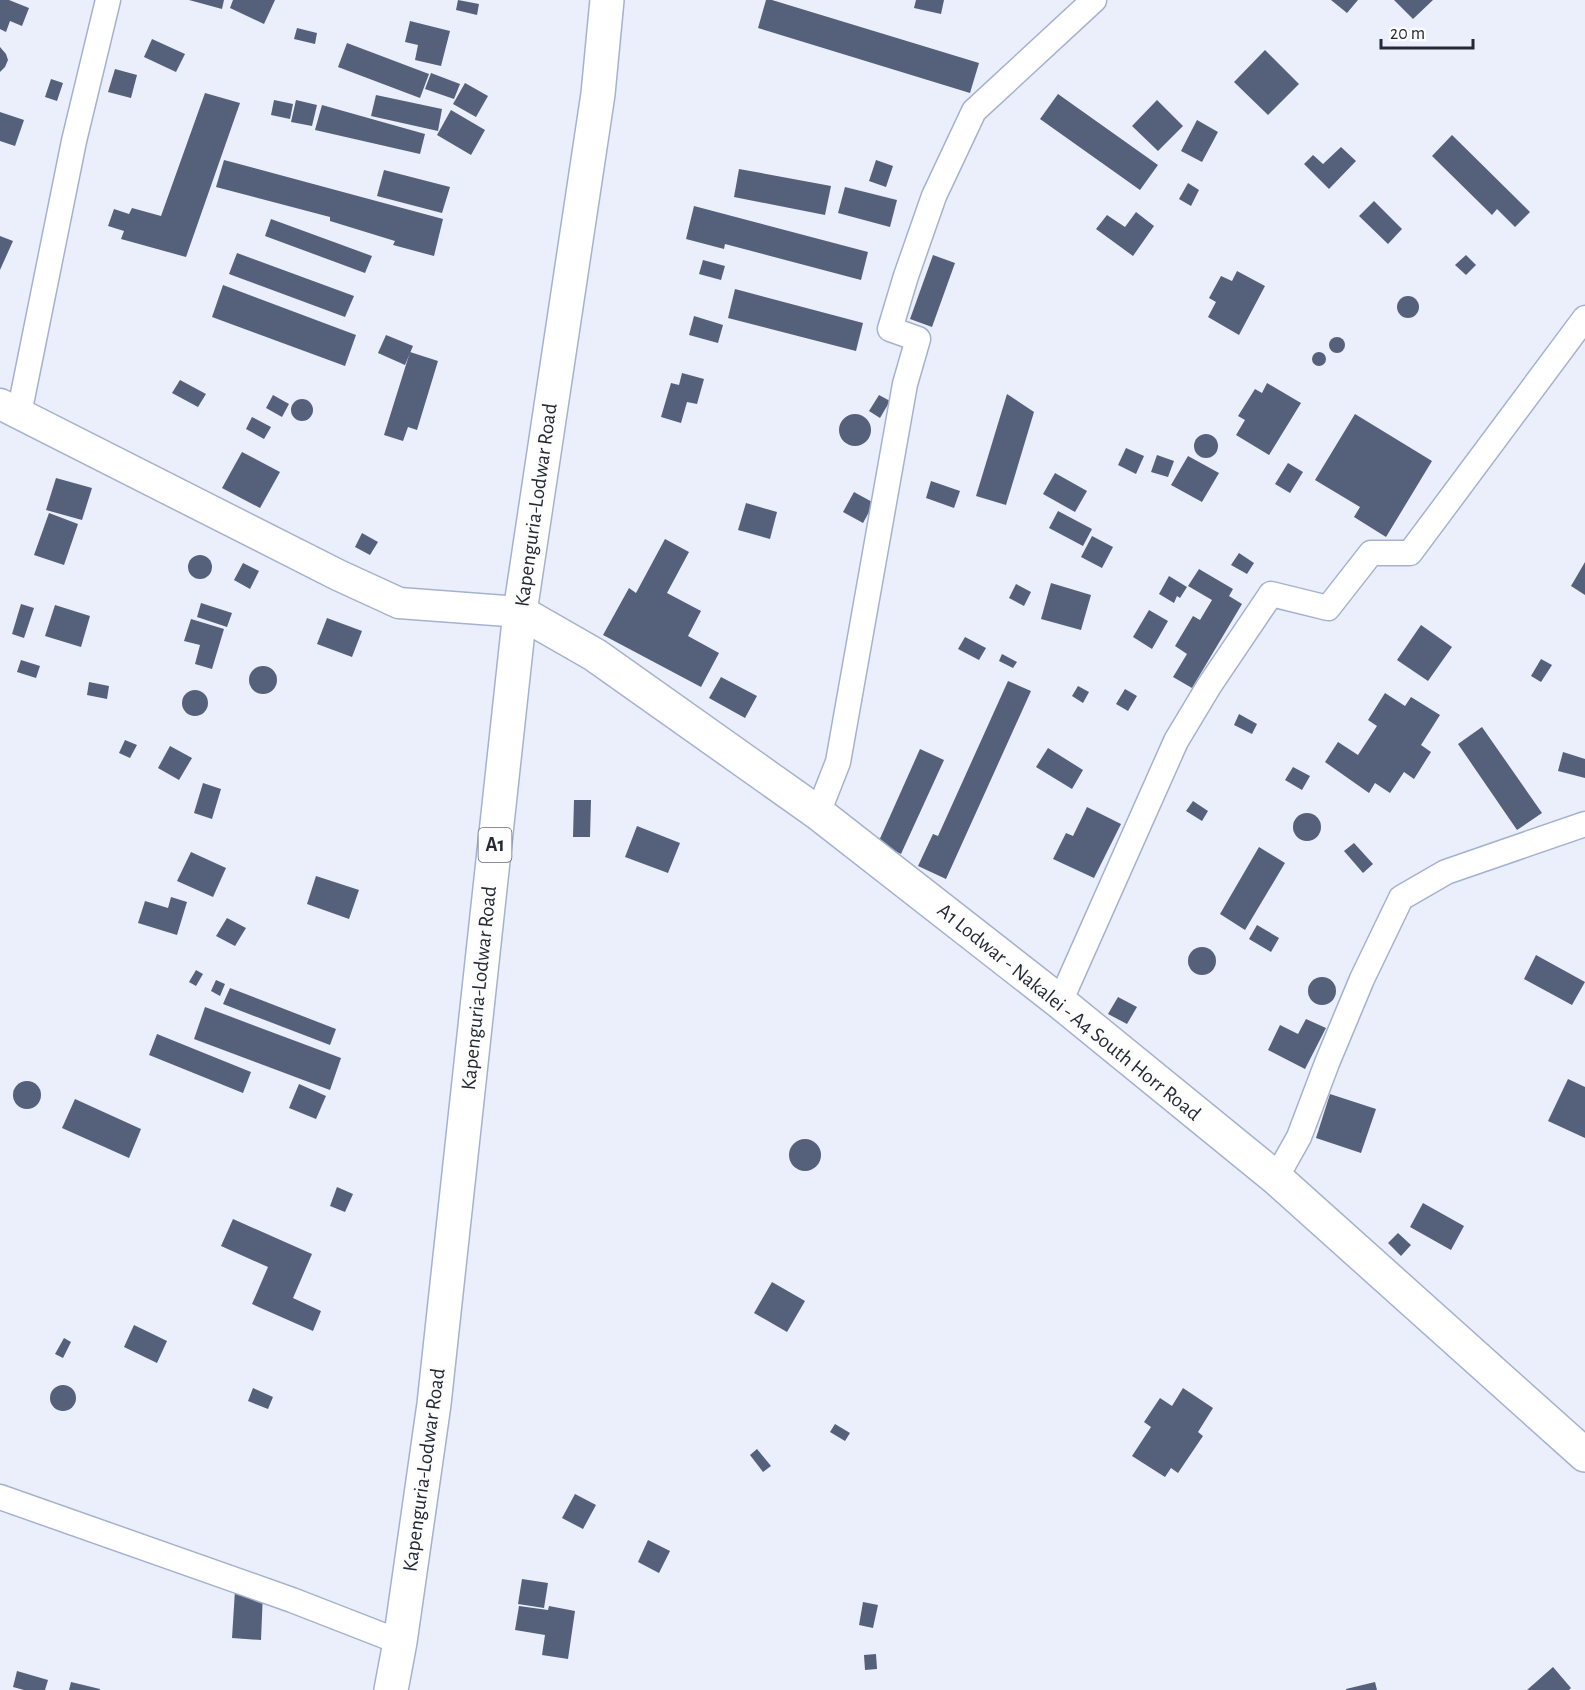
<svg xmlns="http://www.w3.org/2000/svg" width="1585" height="1690" font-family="'Alegreya Sans',sans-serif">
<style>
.building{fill:#55607a}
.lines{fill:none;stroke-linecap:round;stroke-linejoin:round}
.minor-casing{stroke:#a5b2cf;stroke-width:27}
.tertiary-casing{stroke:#a5b2cf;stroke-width:33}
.secondary-casing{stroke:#a5b2cf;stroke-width:36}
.trunk-casing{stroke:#a5b2cf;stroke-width:36}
.minor{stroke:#fff;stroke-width:24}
.tertiary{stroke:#fff;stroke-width:30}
.secondary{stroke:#fff;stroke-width:33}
.trunk{stroke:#fff;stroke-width:33}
.labels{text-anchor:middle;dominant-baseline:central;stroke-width:6;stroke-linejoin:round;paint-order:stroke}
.shield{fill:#fdfdfd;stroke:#656970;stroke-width:1.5}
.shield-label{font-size:20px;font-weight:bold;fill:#242934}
.street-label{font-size:21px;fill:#242934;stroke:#fdfdfd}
</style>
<rect width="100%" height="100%" fill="#eaeffb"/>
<!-- building -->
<g class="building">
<path d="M0,0H9L29,8L22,26L10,21L6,32L0,29Z"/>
<path d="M189,0H224L222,9Z"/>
<path d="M233,0H275L264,24L230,8Z"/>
<path d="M458,0L479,4L477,15L456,10Z"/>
<path d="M766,0H772L979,63L970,93L758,28Z"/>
<path d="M916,0H944L941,14L914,8Z"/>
<path d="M1331,0H1358L1347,13Z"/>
<path d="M1394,0H1433L1413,19Z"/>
<path d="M410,21L450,31L441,66L415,60L418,45L405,42Z"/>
<path d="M297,28L317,33L315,44L294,39Z"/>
<path d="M152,39L185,54L176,72L144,57Z"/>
<path d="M347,43L429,74L420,98L338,67Z"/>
<path d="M0,47L6,54L8,60L5,67L0,72Z"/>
<path d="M1265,50L1299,84L1268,115L1234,82Z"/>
<path d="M115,69L137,75L131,98L108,92Z"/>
<path d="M431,73L460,84L454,99L425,89Z"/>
<path d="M51,79L63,83L57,101L45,97Z"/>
<path d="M465,83L488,96L476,117L453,104Z"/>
<path d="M205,93L240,103L186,257L121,239L124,231L108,226L114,209L129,214L132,208L161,216Z"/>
<path d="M1058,94L1158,165L1140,190L1040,119Z"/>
<path d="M376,95L442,109L438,131L371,116Z"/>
<path d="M274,100L293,104L290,119L271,115Z"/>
<path d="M296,100L317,105L312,126L291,122Z"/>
<path d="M1157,100L1183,126L1158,151L1132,126Z"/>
<path d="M322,105L425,134L420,154L315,130Z"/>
<path d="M451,110L485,130L471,155L437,135Z"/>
<path d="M0,112L24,120L15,146L0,141Z"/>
<path d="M1197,120L1218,132L1202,162L1181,151Z"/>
<path d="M1452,135L1530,212L1515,227L1497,209L1492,215L1432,156Z"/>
<path d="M1341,147L1356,161L1329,189L1304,164L1313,155L1323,164Z"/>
<path d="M224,160L443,219L434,256L393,245L395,241L330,221V217L216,187Z"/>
<path d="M876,160L893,166L886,187L869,181Z"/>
<path d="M739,169L831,186L825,215L734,197Z"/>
<path d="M384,170L450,187L442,213L377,196Z"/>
<path d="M1188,183L1199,190L1191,206L1179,199Z"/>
<path d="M845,187L897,200L890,227L838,213Z"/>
<path d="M1374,201L1402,229L1388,244L1359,216Z"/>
<path d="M694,206L868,252L861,280L725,244L724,249L686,239Z"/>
<path d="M1136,212L1154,226L1133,256L1096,229L1107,215L1125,227Z"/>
<path d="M271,219L372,256L365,273L265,236Z"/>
<path d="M0,236L13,241L0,270Z"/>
<path d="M237,253L354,296L345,317L229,274Z"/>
<path d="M933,255L955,263L932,327L910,319Z"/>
<path d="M1466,255L1476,265L1466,275L1455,265Z"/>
<path d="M703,260L725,266L721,280L699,274Z"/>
<path d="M1237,271L1265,286L1239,335L1208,317L1216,302L1209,298L1221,276L1232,281Z"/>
<path d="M223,285L356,335L345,366L212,317Z"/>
<path d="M735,289L863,323L856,351L728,318Z"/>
<circle cx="1408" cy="307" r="11"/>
<path d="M694,316L723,325L718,343L689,335Z"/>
<path d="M386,335L413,346L405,365L378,353Z"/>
<circle cx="1337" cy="345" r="8"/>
<path d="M410,352L438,361L417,430L408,427L403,441L384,435Z"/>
<circle cx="1319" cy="359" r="7"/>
<path d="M682,373L704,379L697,404L687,402L681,423L661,417L671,383L679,385Z"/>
<path d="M180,380L206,394L198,407L172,393Z"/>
<path d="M1267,383L1301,403L1269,455L1236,435L1245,420L1238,416L1255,389L1262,393Z"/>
<path d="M1007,394L1034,412L1006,505L976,496Z"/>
<path d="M273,395L289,404L282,417L266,408Z"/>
<path d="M879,395L890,401L880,418L869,411Z"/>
<circle cx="302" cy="410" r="11"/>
<circle cx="855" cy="430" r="16"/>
<path d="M1355,414L1432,461L1386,537L1354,517L1360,507L1315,480Z"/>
<path d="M252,417L271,427L264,439L246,429Z"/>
<circle cx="1206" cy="446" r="12"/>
<path d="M1126,448L1144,456L1136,474L1118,465Z"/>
<path d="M242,452L280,472L260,508L222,488Z"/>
<path d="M1157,455L1174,461L1168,477L1151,472Z"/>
<path d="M1188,456L1219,473L1202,502L1171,485Z"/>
<path d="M1288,463L1303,472L1290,493L1275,484Z"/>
<path d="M1055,473L1087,491L1075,512L1043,494Z"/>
<path d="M56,478L92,488L82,520L46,510Z"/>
<path d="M931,481L960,491L954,508L926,498Z"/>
<path d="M854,492L874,503L863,523L843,512Z"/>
<path d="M746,503L777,512L770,539L738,530Z"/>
<path d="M1058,511L1092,529L1083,546L1049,528Z"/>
<path d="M49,513L78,524L64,565L34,555Z"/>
<path d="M362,533L378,542L370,555L355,547Z"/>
<path d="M1092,536L1113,547L1102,568L1081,557Z"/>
<path d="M665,539L689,552L667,593L701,611L688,636L719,653L701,687L603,635L629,588L636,593Z"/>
<path d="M1239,553L1254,563L1247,574L1231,565Z"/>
<circle cx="200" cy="567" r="12"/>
<path d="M1585,562V595L1571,586Z"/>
<path d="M243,563L259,571L250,589L234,580Z"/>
<path d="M1199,569L1233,589L1229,596L1242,604L1192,688L1173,677L1187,654L1175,646L1193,616L1200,620L1212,600L1188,586Z"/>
<path d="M1169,576L1187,587L1180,598L1177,596L1174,603L1159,594Z"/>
<path d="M1051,583L1091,595L1081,630L1041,619Z"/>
<path d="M1016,584L1031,592L1024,606L1009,598Z"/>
<path d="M201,603L232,613L227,627L197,617Z"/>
<path d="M21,604L34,608L24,638L12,634Z"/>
<path d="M55,605L90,616L81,647L45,636Z"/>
<path d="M1149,610L1168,621L1152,649L1133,637Z"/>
<path d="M327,618L362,631L352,657L317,644Z"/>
<path d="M191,619L224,629L212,669L195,664L200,645L184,641Z"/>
<path d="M1421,625L1452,647L1428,681L1397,660Z"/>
<path d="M965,637L986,648L979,660L958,649Z"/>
<path d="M1002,654L1017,662L1013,668L999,661Z"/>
<path d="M1541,659L1552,665L1541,682L1531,676Z"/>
<path d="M21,660L40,666L36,678L17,672Z"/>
<circle cx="263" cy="680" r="14"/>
<path d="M721,677L757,696L745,718L709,698Z"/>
<path d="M1008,681L1031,691L946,879L918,866L933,834L938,836Z"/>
<path d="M89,682L109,686L107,699L87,695Z"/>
<path d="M1078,686L1089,692L1083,703L1072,696Z"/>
<path d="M1125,689L1137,696L1128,711L1116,704Z"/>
<circle cx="195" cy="703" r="13"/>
<path d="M1385,693L1405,706L1411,697L1440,715L1421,745L1431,752L1414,779L1404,772L1390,793L1375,783L1369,793L1325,762L1338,742L1358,755L1377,726L1368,720Z"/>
<path d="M1239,714L1257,724L1252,734L1234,725Z"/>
<path d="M1482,727L1542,813L1517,830L1458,744Z"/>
<path d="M125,740L137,745L130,758L119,753Z"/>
<path d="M170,746L192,758L179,780L158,768Z"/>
<path d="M1048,748L1083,770L1072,789L1036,767Z"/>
<path d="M920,749L944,760L901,854L878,843Z"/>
<path d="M1563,752L1585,759V778L1558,771Z"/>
<path d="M1293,767L1310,776L1302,790L1285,780Z"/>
<path d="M203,783L221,789L212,819L194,813Z"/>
<path d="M574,800H591L590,837H573Z"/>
<path d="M1193,801L1208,811L1202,821L1186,811Z"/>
<path d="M1087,807L1121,824L1094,878L1053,859L1066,833L1073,836Z"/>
<circle cx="1307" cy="827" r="14"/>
<path d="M637,826L680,843L668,873L625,857Z"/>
<path d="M1354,843L1373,864L1363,873L1344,851Z"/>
<path d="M1259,847L1285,863L1245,930L1220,914Z"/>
<path d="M191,852L226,868L213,897L177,881Z"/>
<path d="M316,876L359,890L349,919L307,904Z"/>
<path d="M171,897L187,902L177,935L138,923L145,901L168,908Z"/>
<path d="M227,918L246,928L235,946L216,936Z"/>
<path d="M1257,925L1279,938L1271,952L1249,939Z"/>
<circle cx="1202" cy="961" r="14"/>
<path d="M1536,955L1585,982L1572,1005L1524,979Z"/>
<path d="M196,970L203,974L196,986L189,982Z"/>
<circle cx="1322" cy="991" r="14"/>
<path d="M216,980L225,984L220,996L211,991Z"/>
<path d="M230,988L336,1029L330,1045L223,1004Z"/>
<path d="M1118,997L1137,1007L1127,1024L1108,1014Z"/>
<path d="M205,1007L341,1058L330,1090L194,1039Z"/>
<path d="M1306,1019L1326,1028L1305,1069L1268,1050L1280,1025L1298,1034Z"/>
<path d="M157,1034L251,1072L243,1093L149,1055Z"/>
<path d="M1568,1079L1585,1087V1138L1548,1121Z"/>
<circle cx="27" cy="1095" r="14"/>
<path d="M299,1084L326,1096L316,1119L289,1108Z"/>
<path d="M1330,1094L1376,1109L1361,1153L1316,1138Z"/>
<path d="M75,1099L141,1129L129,1158L62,1128Z"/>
<circle cx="805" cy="1155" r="16"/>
<path d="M337,1187L353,1194L345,1212L330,1206Z"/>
<path d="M1423,1203L1464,1226L1451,1250L1410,1227Z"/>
<path d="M233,1219L312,1254L293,1298L321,1311L313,1331L252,1304L268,1267L221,1246Z"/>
<path d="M1398,1233L1411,1245L1401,1256L1388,1243Z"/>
<path d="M772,1282L805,1301L787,1332L754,1313Z"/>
<path d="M134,1325L167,1341L157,1363L124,1347Z"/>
<path d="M64,1338L71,1342L63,1358L55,1354Z"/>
<circle cx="63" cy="1398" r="13"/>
<path d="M253,1388L273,1397L268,1409L248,1401Z"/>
<path d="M1183,1388L1213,1408L1198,1432L1203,1436L1178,1473L1171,1468L1165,1477L1132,1456L1151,1427L1144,1422L1160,1398L1172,1406Z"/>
<path d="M835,1424L850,1433L845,1441L830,1432Z"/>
<path d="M757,1449L771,1466L763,1472L750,1455Z"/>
<path d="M575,1494L596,1505L583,1529L562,1518Z"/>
<path d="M648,1540L670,1551L659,1573L638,1562Z"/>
<path d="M522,1579L548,1583L544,1608L518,1604Z"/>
<path d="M235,1590L263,1592L261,1640L232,1638Z"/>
<path d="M863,1602L878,1605L873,1628L859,1625Z"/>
<path d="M519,1606L548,1610L549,1606L575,1611L568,1659L542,1655L545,1635L515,1630Z"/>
<path d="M876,1654L877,1669L865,1670L864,1655Z"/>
<path d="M1553,1667L1571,1688L1569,1690H1527Z"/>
<path d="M17,1671L48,1680L45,1690H24L13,1687Z"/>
<path d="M71,1682L100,1689V1690H69Z"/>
<path d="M1375,1682L1377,1690H1346V1689Z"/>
</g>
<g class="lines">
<defs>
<g id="minor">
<path d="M19,414L74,141L108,0"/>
<path d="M818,813L838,762L905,384L918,339L890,329L906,276L934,196L974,111L1094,0"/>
<path d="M1060,1002L1176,741L1209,686L1271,594L1328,608L1371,553H1410L1585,318"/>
<path d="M1276,1178L1299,1137L1327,1063L1362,979L1401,898L1446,872L1585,824"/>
<path d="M0,1497L292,1600L400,1642"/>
</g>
<path id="tertiary" d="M0,404L338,575L399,603L520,612"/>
<path id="secondary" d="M520,612L595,655L818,813L1060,1002L1276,1178L1585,1455"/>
<path id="trunk" d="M391,1690L400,1642L434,1404L520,612L598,94L607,0"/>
</defs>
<!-- minor casing -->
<use href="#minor" class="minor-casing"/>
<!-- tertiary casing -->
<use href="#tertiary" class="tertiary-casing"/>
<!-- secondary casing -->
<use href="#secondary" class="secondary-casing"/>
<!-- trunk casing -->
<use href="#trunk" class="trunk-casing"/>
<!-- minor -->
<use href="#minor" class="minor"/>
<!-- tertiary -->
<use href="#tertiary" class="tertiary"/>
<!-- secondary -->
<use href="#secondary" class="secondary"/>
<!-- trunk -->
<use href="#trunk" class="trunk"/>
</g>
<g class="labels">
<!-- shield labels -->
<rect class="shield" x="478.5" y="828" width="33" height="34" rx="4.5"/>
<g class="shield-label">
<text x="495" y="845">A1</text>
</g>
<!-- street labels -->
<g class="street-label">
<text transform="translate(536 505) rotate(-82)">Kapenguria-Lodwar Road</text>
<text transform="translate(479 988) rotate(-84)">Kapenguria-Lodwar Road</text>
<text transform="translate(1069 1012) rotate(39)">A1 Lodwar - Nakalei - A4 South Horr Road</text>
<text transform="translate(424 1470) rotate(-82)">Kapenguria-Lodwar Road</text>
</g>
</g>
<!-- scale -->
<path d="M1381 39v9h92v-9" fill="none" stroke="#242934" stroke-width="3"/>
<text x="1390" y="39" font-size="18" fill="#242934" stroke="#fdfdfd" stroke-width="4.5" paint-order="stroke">20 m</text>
</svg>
